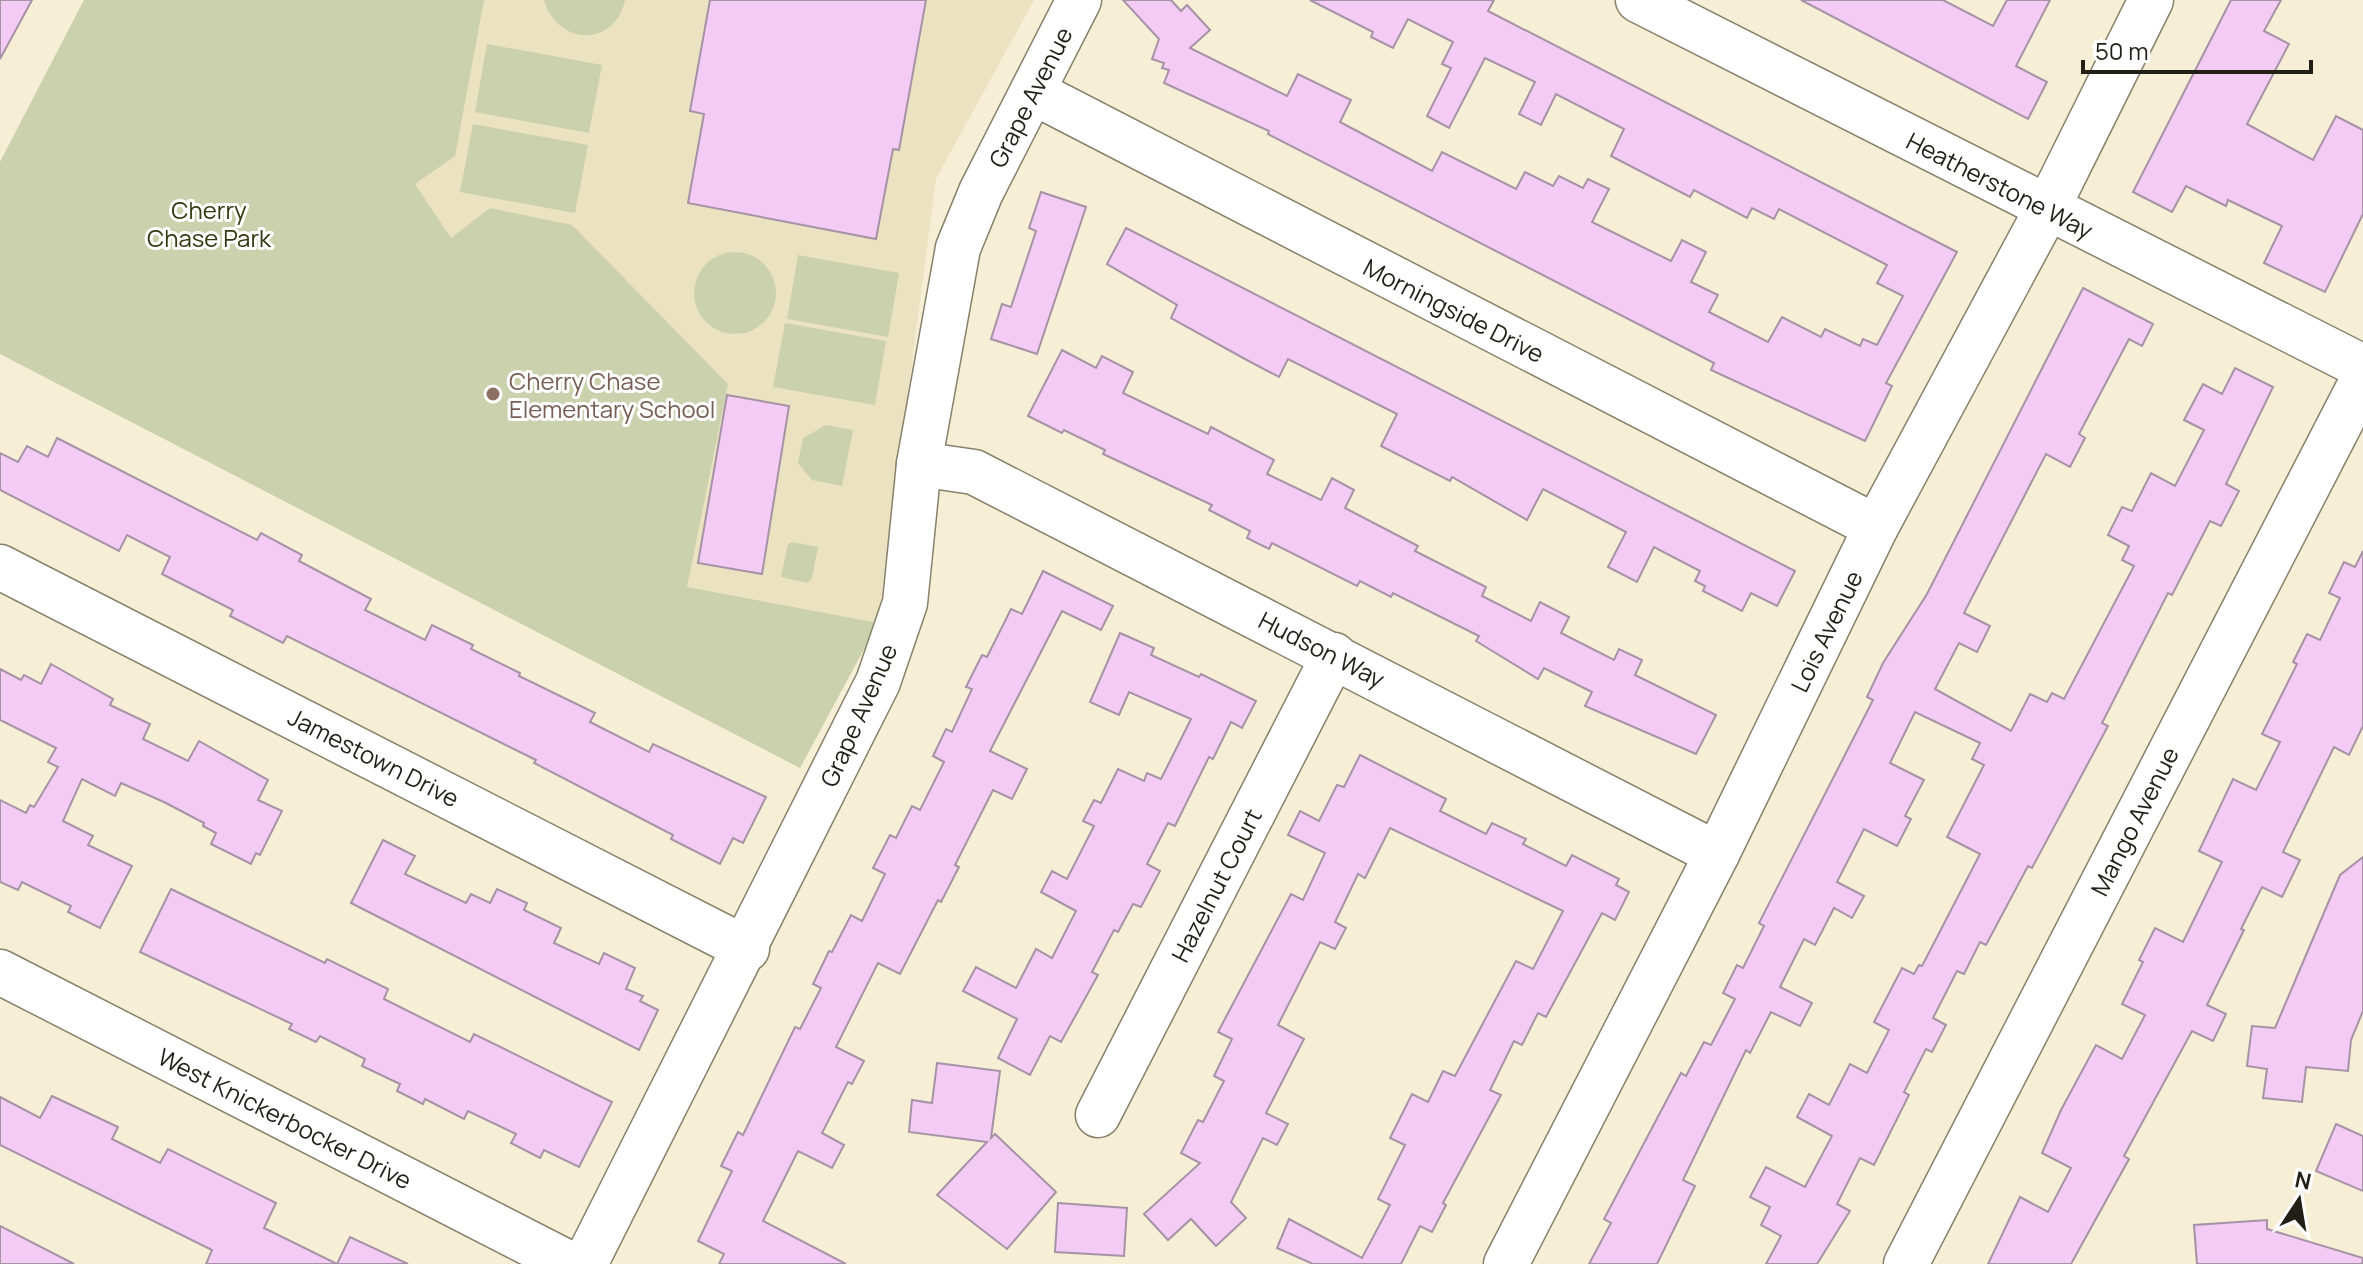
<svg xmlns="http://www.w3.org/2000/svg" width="2363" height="1264" font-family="Manrope,sans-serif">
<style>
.built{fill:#ebe2c2}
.green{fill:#cbd1ad}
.building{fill:#f3cbf4;stroke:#a593a5;stroke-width:2}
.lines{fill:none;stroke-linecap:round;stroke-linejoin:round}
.minor-casing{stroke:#87816b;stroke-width:47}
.minor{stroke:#fff;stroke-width:44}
.education-dot{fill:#8d6e63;stroke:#fff;stroke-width:3}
.labels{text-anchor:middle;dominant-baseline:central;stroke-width:6;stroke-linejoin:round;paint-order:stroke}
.street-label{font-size:24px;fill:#221f16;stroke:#fff}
.park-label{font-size:24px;fill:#34380f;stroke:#fff}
.education-label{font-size:24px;fill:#785e54;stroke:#fff;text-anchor:start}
</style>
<rect width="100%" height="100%" fill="#f6efd6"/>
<!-- built -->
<path class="built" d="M84,0H1034L936,179L878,623L800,768L0,354V162Z"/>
<!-- green -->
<g class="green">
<path d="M84,0H484L455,156L415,184L451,238L490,208L572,225L728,384L687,587L878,623L800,768L0,354V162Z"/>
<path d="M544,0H625C615,48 557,46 544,0Z"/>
<path d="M487,44L602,65L589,133L475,112Z"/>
<path d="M473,124L588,145L575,213L460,192Z"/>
<circle cx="735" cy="293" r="41"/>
<path d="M798,255L899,273L888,337L787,319Z"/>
<path d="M785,323L886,341L875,405L773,387Z"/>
<path d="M826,425L853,430L842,486L812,480L798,463L803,438Z"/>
<path d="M792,542L818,547L812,578L808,583L781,577L788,544Z"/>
</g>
<!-- building -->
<g class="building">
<path d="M0,0H32L0,59Z"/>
<path d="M710,0H926L899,150L893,149L876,239L688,203L704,114L690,111Z"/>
<path d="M1123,0H1171L1181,11L1187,5L1210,30L1190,48L1287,96L1298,74L1351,100L1340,122L1432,171L1442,152L1516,189L1525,172L1553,186L1559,176L1583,188L1588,179L1609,189L1592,222L1671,261L1682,240L1706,252L1691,282L1718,295L1709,312L1768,342L1782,317L1821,337L1825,329L1860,346L1863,339L1877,345L1903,296L1877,283L1887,265L1779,209L1774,219L1752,208L1747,218L1694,190L1690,197L1611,156L1624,129L1556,94L1541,125L1519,114L1535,82L1485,58L1449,128L1427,116L1451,68L1442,64L1453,42L1408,19L1393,48L1371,37L1373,32L1310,0H1494L1488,11L1957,252L1886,383L1892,386L1865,441L1711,370L1714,363L1268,134L1269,131L1164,83L1169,70L1162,68L1164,63L1152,59L1159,39Z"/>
<path d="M1801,0H1943L1993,26L2007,0H2050L2016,66L2047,82L2028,119Z"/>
<path d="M2231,0H2281L2264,31L2289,44L2247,124L2313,160L2336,116L2363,130V214L2325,292L2264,263L2282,226L2228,200L2226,206L2186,186L2172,212L2133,192Z"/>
<path d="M1041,192L1086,207L1037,354L991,339L1002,304L1011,307L1036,231L1029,228Z"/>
<path d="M1126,228L1795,571L1777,606L1751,593L1742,611L1703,591L1705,586L1695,581L1700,571L1654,547L1637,582L1608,567L1626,532L1543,489L1527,520L1452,477L1450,481L1381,446L1397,414L1288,359L1279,377L1245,359L1171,318L1177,305L1107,264Z"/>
<path d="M2083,288L2153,324L2142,346L2129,339L2079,434L2085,438L2070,467L2046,454L1964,613L1990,626L1977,652L1959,643L1935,689L2011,731L2030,694L2047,702L2052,693L2064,699L2134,566L2122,560L2129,546L2108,535L2122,507L2132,511L2151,473L2175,486L2204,430L2184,420L2203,384L2222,394L2235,368L2273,387L2226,484L2239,491L2221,526L2210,521L2172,595L2168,593L2102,723L2108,726L2032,868L2028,866L1986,945L1980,942L1964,974L1957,971L1933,1018L1946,1025L1932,1052L1926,1049L1904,1092L1909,1095L1874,1165L1860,1158L1837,1204L1850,1211L1817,1264H1766L1781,1236L1761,1225L1770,1207L1750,1197L1766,1167L1805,1187L1832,1136L1797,1117L1809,1094L1829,1105L1850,1064L1867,1073L1889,1030L1874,1022L1902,968L1914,974L1919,965L1922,966L1980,854L1947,837L1984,765L1972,759L1980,743L1915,712L1890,763L1924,780L1905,816L1911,819L1897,846L1864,829L1837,882L1864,896L1852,918L1834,908L1815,945L1804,939L1780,987L1812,1003L1800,1026L1771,1012L1750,1053L1746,1050L1683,1180L1695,1186L1657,1264H1589L1611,1223L1604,1219L1681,1073L1686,1076L1704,1042L1711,1045L1735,999L1723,993L1737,965L1743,968L1764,926L1759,923L1873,700L1867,697L1883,663L1927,594Z"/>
<path d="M1062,350L1096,368L1102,356L1133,372L1123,393L1208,434L1211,427L1274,460L1267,474L1321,500L1332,478L1354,490L1345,508L1418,546L1415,551L1486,587L1482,596L1531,621L1540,602L1569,617L1561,633L1614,660L1619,649L1642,660L1635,675L1716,715L1696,754L1585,706L1592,692L1544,668L1538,679L1476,641L1479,636L1393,593L1391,597L1360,581L1357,586L1272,543L1269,549L1247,538L1250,531L1209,510L1212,505L1103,454L1105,450L1064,430L1062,433L1028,416Z"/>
<path d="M727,395L789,406L762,574L698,563Z"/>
<path d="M57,438L257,540L261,533L302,555L299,561L371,599L365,610L425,640L432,625L473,645L471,649L520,673L519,676L595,713L590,722L649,752L653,744L766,797L743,843L733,838L720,864L671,839L673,835L534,763L536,760L287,636L283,643L230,616L233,610L162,574L170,557L127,535L119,551L0,490V453L18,462L27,446L48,457Z"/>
<path d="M2363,551V726L2349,755L2334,747L2283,852L2300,860L2282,897L2262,887L2241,929L2244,930L2207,1005L2226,1014L2213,1041L2192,1031L2124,1156L2129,1159L2071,1264H1988L2020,1197L2048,1212L2071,1168L2042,1153L2061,1110L2096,1045L2122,1059L2145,1015L2122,1004L2143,962L2139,960L2155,928L2183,942L2222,862L2199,851L2233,779L2256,790L2280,742L2262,734L2297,664L2293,662L2307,634L2320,640L2340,598L2329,593L2344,562L2355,567Z"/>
<path d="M1043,571L1113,606L1101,630L1062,611L990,751L1027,769L1012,799L993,790L955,865L959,867L941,902L938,900L900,974L878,963L836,1047L864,1061L852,1084L848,1082L822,1133L844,1145L832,1168L798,1151L763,1221L846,1264H719L724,1254L698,1241L732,1171L721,1166L738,1132L743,1135L795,1027L800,1029L821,988L813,984L829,951L832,952L851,915L862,921L885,874L873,868L890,835L896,838L912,806L920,810L944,762L933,756L946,729L952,732L972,689L966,687L982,655L987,657L1011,609L1022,614Z"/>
<path d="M1120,633L1154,648L1151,655L1199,677L1201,674L1256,701L1242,728L1231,722L1213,759L1209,757L1175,826L1168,823L1147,864L1160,871L1141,907L1133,904L1118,932L1114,930L1092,972L1098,975L1061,1042L1050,1036L1030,1075L998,1058L1017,1019L963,991L976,967L1016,988L1036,949L1052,958L1076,911L1041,892L1052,871L1067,879L1094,826L1083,821L1094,800L1101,803L1118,769L1144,781L1147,773L1161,779L1191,719L1129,692L1119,715L1090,702Z"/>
<path d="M51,664L113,699L110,705L150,724L143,739L188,761L199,741L268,780L258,800L282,811L260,855L256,853L251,864L211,844L216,833L203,826L204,823L164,802L121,783L115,796L82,779L63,821L93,836L88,845L132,866L100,928L68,912L71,906L22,882L18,890L0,882V800L26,813L30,805L34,807L58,767L48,762L56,748L0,720V669L21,680L24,675L41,684Z"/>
<path d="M1360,755L1446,799L1440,811L1486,834L1492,823L1526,839L1523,844L1566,866L1572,855L1619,879L1616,885L1629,892L1615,920L1602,913L1546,1017L1538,1013L1522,1045L1514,1041L1490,1090L1501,1095L1443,1203L1446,1205L1432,1232L1420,1226L1401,1264H1313L1277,1248L1289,1219L1362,1258L1390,1205L1378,1199L1405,1145L1390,1138L1412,1094L1428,1102L1443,1071L1455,1076L1516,961L1533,969L1563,911L1390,828L1365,878L1358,874L1335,922L1346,928L1335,949L1320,942L1278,1025L1304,1039L1266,1113L1288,1124L1277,1145L1263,1138L1231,1202L1246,1218L1216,1246L1191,1219L1168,1240L1144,1214L1200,1163L1181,1153L1198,1120L1203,1122L1224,1081L1214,1076L1232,1039L1218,1032L1291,894L1303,900L1325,853L1288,835L1300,811L1319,821L1337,785L1344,787Z"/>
<path d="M383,840L415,856L405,874L466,903L471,894L490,903L497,889L527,903L524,910L561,928L554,943L599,964L604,953L635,968L626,989L643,996L640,1001L658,1010L639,1050L351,903Z"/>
<path d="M2363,857V1011L2351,1040L2348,1071L2306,1067L2302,1102L2263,1098L2267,1069L2247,1066L2252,1026L2275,1028L2340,875Z"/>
<path d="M171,889L325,963L327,959L388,989L384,999L470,1042L474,1034L612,1102L579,1167L544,1150L540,1158L511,1143L516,1134L468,1111L464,1119L425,1099L423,1104L397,1091L400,1084L362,1066L365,1059L320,1036L316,1042L289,1029L292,1024L140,952Z"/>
<path d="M937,1063L1000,1071L991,1138L995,1134L1056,1192L1007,1249L937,1195L987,1142L909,1132L912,1100L932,1103Z"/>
<path d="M52,1096L118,1127L112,1139L160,1163L168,1149L276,1203L264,1228L337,1264L350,1237L408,1264H206L212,1250L0,1145V1097L40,1118Z"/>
<path d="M2336,1124L2363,1136V1191L2316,1171Z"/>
<path d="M1058,1203L1127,1208L1124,1256L1055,1252Z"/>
<path d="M2267,1220V1229L2363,1258L2362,1264H2197L2194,1225Z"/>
<path d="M0,1226L74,1264H0Z"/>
</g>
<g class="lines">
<defs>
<g id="minor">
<path d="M1638,0L2363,367"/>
<path d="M1033,92L1876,527"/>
<path d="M919,464L974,472L1717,854"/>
<path d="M0,567L747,949"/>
<path d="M0,972L570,1264"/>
<path d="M1098,1115L1334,655"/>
<path d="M585,1264L878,682L905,603L919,464L958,248L981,192L1079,0"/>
<path d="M1506,1264L1717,854L1876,527L2047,209L2151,0"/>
<path d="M1906,1264L2363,379"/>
</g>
</defs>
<!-- minor casing -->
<use href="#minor" class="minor-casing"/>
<!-- minor -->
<use href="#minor" class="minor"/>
</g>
<!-- markers -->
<circle class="education-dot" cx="493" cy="394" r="8"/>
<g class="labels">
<!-- street labels -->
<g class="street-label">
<text transform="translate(1030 97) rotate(-63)">Grape Avenue</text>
<text transform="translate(2000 185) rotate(27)">Heatherstone Way</text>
<text transform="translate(1454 310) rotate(27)">Morningside Drive</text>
<text transform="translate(1826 631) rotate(-64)">Lois Avenue</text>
<text transform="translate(1322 649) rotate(27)">Hudson Way</text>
<text transform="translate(858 715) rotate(-66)">Grape Avenue</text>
<text transform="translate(374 757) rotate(27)">Jamestown Drive</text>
<text transform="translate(2134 821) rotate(-63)">Mango Avenue</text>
<text transform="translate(1216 885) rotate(-63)">Hazelnut Court</text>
<text transform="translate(285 1118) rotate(27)">West Knickerbocker Drive</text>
</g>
<!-- park labels -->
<g class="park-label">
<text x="209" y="209">Cherry<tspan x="209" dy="28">Chase Park</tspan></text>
</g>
<!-- education labels -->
<g class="education-label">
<text x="509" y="380">Cherry Chase<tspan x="509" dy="28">Elementary School</tspan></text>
</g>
</g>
<!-- north arrow -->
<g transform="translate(2299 1200) rotate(12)" stroke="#ffffff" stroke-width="6" paint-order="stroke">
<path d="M0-6L14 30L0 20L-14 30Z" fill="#221f16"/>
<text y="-12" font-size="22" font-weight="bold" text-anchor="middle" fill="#221f16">N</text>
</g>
<!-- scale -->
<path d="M2083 60v12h228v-12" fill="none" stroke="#221f16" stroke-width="4"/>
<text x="2095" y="60" font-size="24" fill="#221f16" stroke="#ffffff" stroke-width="6" paint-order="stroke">50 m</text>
</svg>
